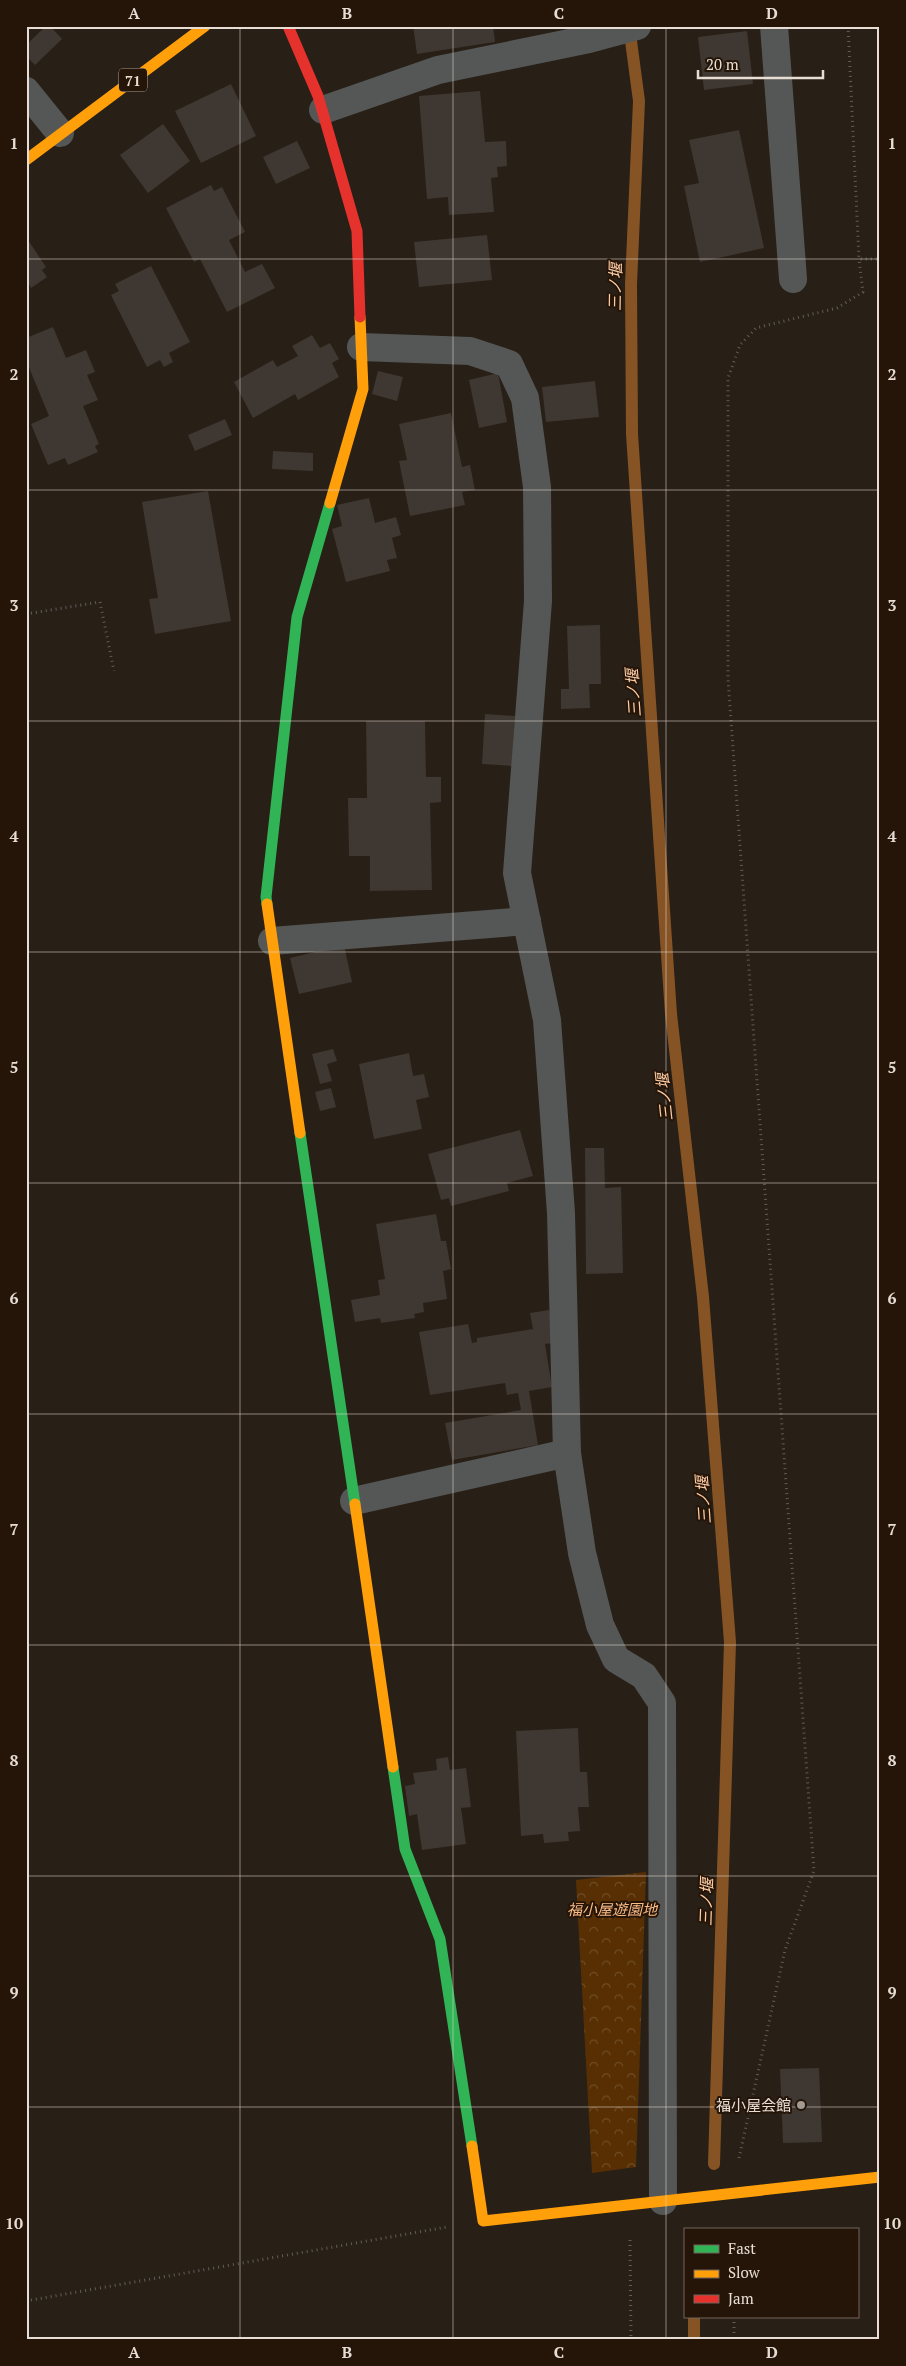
<svg xmlns="http://www.w3.org/2000/svg" width="906" height="2366" font-family="'PT Serif','Noto Sans JP',serif">
<style>
.forest{fill:url(#forest-crowns)}
.lines{fill:none;stroke-linecap:round;stroke-linejoin:round}
.stream{stroke:#865424;stroke-width:12}
.building{fill:#3f3731}
.path{stroke:#5e5e5c;stroke-width:3;stroke-dasharray:1 4;stroke-linecap:butt}
.street{stroke:#555756;stroke-width:28}
.fast{stroke:#30b455;stroke-width:11}
.slow{stroke:#ff9f0a;stroke-width:11}
.jam{stroke:#e5322d;stroke-width:11}
.grid{fill:none;stroke:#e8ddd4;stroke-width:1;stroke-opacity:0.55}
.poi-dot{fill:#a59a92;stroke:#241508;stroke-width:2}
.labels{text-anchor:middle;dominant-baseline:central;stroke-width:4;stroke-linejoin:round;paint-order:stroke}
.shield{fill:#241508;stroke:#ada197;stroke-width:1}
.shield-label{font-size:14px;font-weight:bold;fill:#e8ddd4}
.park-label{font-size:15px;font-style:italic;fill:#fbbb85;stroke:#241508}
.poi-label{font-size:15px;fill:#e8ddd4;stroke:#241508;text-anchor:end}
.water-label{font-size:16px;font-style:italic;fill:#fecda5;stroke:#241508}
.neatline{fill:none;stroke:#e8ddd4;stroke-width:2}
.grid-label{font-size:16px;text-anchor:middle;font-weight:bold;fill:#e8ddd4}
</style>
<defs>
<pattern id="forest-crowns" width="20" height="18" patternUnits="userSpaceOnUse" patternTransform="scale(1.25)"><rect width="20" height="18" fill="#572f03"/><path d="M2 6a3 3 0 1 1 6 0M12 15a3 3 0 1 1 6 0" fill="none" stroke="#6f4d27"/></pattern>
</defs>
<rect width="100%" height="100%" fill="#281f17"/>
<!-- forest -->
<path class="forest" d="M646,1872L636,2167L592,2173L576,1880Z"/>
<g class="lines">
<!-- stream -->
<g class="stream">
<path d="M629,26L639,101L631,284L632,434L671,1014L703,1297L730,1642L714,2164"/>
<path d="M694,2340V2317"/>
</g>
</g>
<!-- building -->
<g class="building">
<path d="M46,26H50L62,39L35,65L26,56V45Z"/>
<path d="M413,26H493L495,42L417,54Z"/>
<path d="M747,31L753,84L704,90L698,37Z"/>
<path d="M231,84L256,136L201,163L175,111Z"/>
<path d="M480,91L485,142L506,141L507,166L497,167L498,177L491,178L494,212L449,215L448,197L427,199L419,96Z"/>
<path d="M163,124L190,161L148,193L120,155Z"/>
<path d="M739,130L764,248L700,262L684,186L699,183L689,140Z"/>
<path d="M297,141L310,168L276,184L263,157Z"/>
<path d="M211,185L214,191L222,187L245,232L229,240L245,272L262,264L275,288L227,312L200,259L194,262L166,208Z"/>
<path d="M487,235L492,280L419,287L414,242Z"/>
<path d="M26,237L46,267L42,270L47,277L31,288L28,282L26,283Z"/>
<path d="M151,266L190,342L169,353L173,362L164,367L160,360L147,367L111,295L119,291L115,284Z"/>
<path d="M53,327L66,358L86,350L95,372L87,375L98,400L83,406L99,444L95,446L98,452L68,465L65,458L48,465L31,424L49,416L26,360V338Z"/>
<path d="M312,335L320,348L330,343L339,359L332,363L339,377L298,400L295,394L253,418L234,382L273,360L277,367L298,356L292,346Z"/>
<path d="M378,371L403,377L397,401L372,394Z"/>
<path d="M498,373L507,422L479,428L469,380Z"/>
<path d="M595,381L599,417L546,422L542,387Z"/>
<path d="M451,413L462,467L470,465L475,490L462,492L465,505L410,516L399,461L407,460L399,424Z"/>
<path d="M225,419L232,435L195,451L188,435Z"/>
<path d="M273,451L313,453V471L272,469Z"/>
<path d="M208,491L231,621L155,634L149,599L158,598L142,502Z"/>
<path d="M369,498L375,523L396,517L401,535L392,538L397,558L387,560L390,571L346,582L332,529L342,526L337,505Z"/>
<path d="M600,625L601,684H589L590,708L561,709V689H569L567,626Z"/>
<path d="M485,714L515,716L512,766L482,764Z"/>
<path d="M366,721H425L426,777H441V802L430,803L432,890L370,891V856H349L348,798H367Z"/>
<path d="M344,945L352,982L299,994L290,958Z"/>
<path d="M333,1049L337,1061L327,1064L332,1081L320,1084L312,1054Z"/>
<path d="M409,1053L413,1076L424,1074L429,1097L416,1100L422,1129L374,1139L359,1064Z"/>
<path d="M331,1088L336,1107L320,1111L315,1092Z"/>
<path d="M520,1130L533,1176L507,1183L509,1191L451,1206L449,1198L441,1200L428,1154Z"/>
<path d="M585,1148H604L605,1188L621,1187L623,1273L586,1274Z"/>
<path d="M436,1214L441,1241H446L451,1269L443,1271L447,1299L423,1303L424,1312L414,1314L415,1318L381,1323L380,1318L355,1322L351,1300L380,1295L378,1280L385,1279L376,1224Z"/>
<path d="M549,1310L555,1343L545,1344L552,1387L529,1391L538,1445L452,1460L445,1423L521,1410L518,1393L507,1395L505,1383L430,1395L419,1332L468,1324L472,1343L477,1342V1338L533,1329L530,1313Z"/>
<path d="M578,1728L580,1772H587L589,1807H578L580,1831L568,1832L569,1841L544,1843L543,1834L521,1836L516,1731Z"/>
<path d="M448,1757L450,1770L466,1768L471,1807L461,1808L466,1844L422,1850L417,1814L409,1816L405,1786L415,1784L413,1773L437,1770L436,1759Z"/>
<path d="M819,2068L822,2142L783,2143L780,2069Z"/>
</g>
<g class="lines">
<!-- path -->
<g class="path">
<path d="M848,26L859,259H880"/>
<path d="M26,614L100,602L114,671"/>
<path d="M739,2158L785,1950L814,1871L728,679V378L740,345L756,328L837,308L863,292L859,259"/>
<path d="M630,2240L631,2340"/>
<path d="M26,2301L447,2227"/>
<path d="M734,2317V2340"/>
</g>
<!-- street -->
<g class="street">
<path d="M774,26L793,279"/>
<path d="M26,91L60,133"/>
<path d="M323,110L438,70L589,39L637,26"/>
<path d="M361,347L470,351L509,364L525,398L537,487L538,601L517,873L547,1020L561,1213L567,1453L582,1553L600,1625L616,1659L644,1676L662,1703L663,2201"/>
<path d="M272,941L527,921"/>
<path d="M354,1501L567,1453"/>
</g>
<!-- fast -->
<g class="fast">
<path d="M267,904L266,897L297,617L330,503"/>
<path d="M300,1133L355,1504"/>
<path d="M393,1767L405,1849L440,1939L472,2146"/>
</g>
<!-- slow -->
<g class="slow">
<path d="M26,160L205,26"/>
<path d="M330,503L363,389L360,317"/>
<path d="M267,904L300,1133"/>
<path d="M355,1504L393,1767"/>
<path d="M472,2146L483,2221L880,2177"/>
</g>
<!-- jam -->
<path class="jam" d="M288,26L318,96L357,231L360,317"/>
</g>
<!-- grid -->
<path class="grid" d="M240,26V2340M453,26V2340M666,26V2340M26,259H880M26,490H880M26,721H880M26,952H880M26,1183H880M26,1414H880M26,1645H880M26,1876H880M26,2107H880"/>
<!-- markers -->
<circle class="poi-dot" cx="801" cy="2105" r="5"/>
<g class="labels">
<!-- shield labels -->
<rect class="shield" x="119" y="68.5" width="28" height="23" rx="4"/>
<g class="shield-label">
<text x="133" y="80">71</text>
</g>
<!-- park labels -->
<g class="park-label">
<text x="612" y="1909">福小屋遊園地</text>
</g>
<!-- poi labels -->
<g class="poi-label">
<text x="791" y="2105">福小屋会館</text>
</g>
<!-- water labels -->
<g class="water-label">
<text transform="translate(615 287) rotate(-89)">三ノ堰</text>
<text transform="translate(633 693) rotate(-94)">三ノ堰</text>
<text transform="translate(664 1097) rotate(-96)">三ノ堰</text>
<text transform="translate(703 1500) rotate(-94)">三ノ堰</text>
<text transform="translate(706 1902) rotate(-88)">三ノ堰</text>
</g>
</g>
<!-- border -->
<rect width="906" height="2366" fill="none" stroke="#241508" stroke-width="55"/>
<!-- legend -->
<rect x="684" y="2228" width="175" height="90" fill="#241508" stroke="#72655a"/>
<rect x="694" y="2245" width="25" height="8" fill="#30b455" stroke="#72655a"/>
<text x="728" y="2254" font-size="15" fill="#e8ddd4">Fast</text>
<rect x="694" y="2270" width="25" height="8" fill="#ff9f0a" stroke="#72655a"/>
<text x="728" y="2278" font-size="15" fill="#e8ddd4">Slow</text>
<rect x="694" y="2295" width="25" height="8" fill="#e5322d" stroke="#72655a"/>
<text x="728" y="2304" font-size="15" fill="#e8ddd4">Jam</text>
<!-- scale -->
<path d="M698 70v8h125v-8" fill="none" stroke="#e8ddd4" stroke-width="2.5"/>
<text x="706" y="70" font-size="15" fill="#e8ddd4" stroke="#241508" stroke-width="4" paint-order="stroke">20 m</text>
<rect x="28" y="28" width="850" height="2310" class="neatline"/>
<g class="grid-label">
<text x="134" y="19">A</text>
<text x="347" y="19">B</text>
<text x="559" y="19">C</text>
<text x="772" y="19">D</text>
<text x="14" y="149">1</text>
<text x="892" y="149">1</text>
<text x="14" y="380">2</text>
<text x="892" y="380">2</text>
<text x="14" y="611">3</text>
<text x="892" y="611">3</text>
<text x="14" y="842">4</text>
<text x="892" y="842">4</text>
<text x="14" y="1073">5</text>
<text x="892" y="1073">5</text>
<text x="14" y="1304">6</text>
<text x="892" y="1304">6</text>
<text x="14" y="1535">7</text>
<text x="892" y="1535">7</text>
<text x="14" y="1766">8</text>
<text x="892" y="1766">8</text>
<text x="14" y="1998">9</text>
<text x="892" y="1998">9</text>
<text x="14" y="2229">10</text>
<text x="892" y="2229">10</text>
<text x="134" y="2358">A</text>
<text x="347" y="2358">B</text>
<text x="559" y="2358">C</text>
<text x="772" y="2358">D</text>
</g>
</svg>
